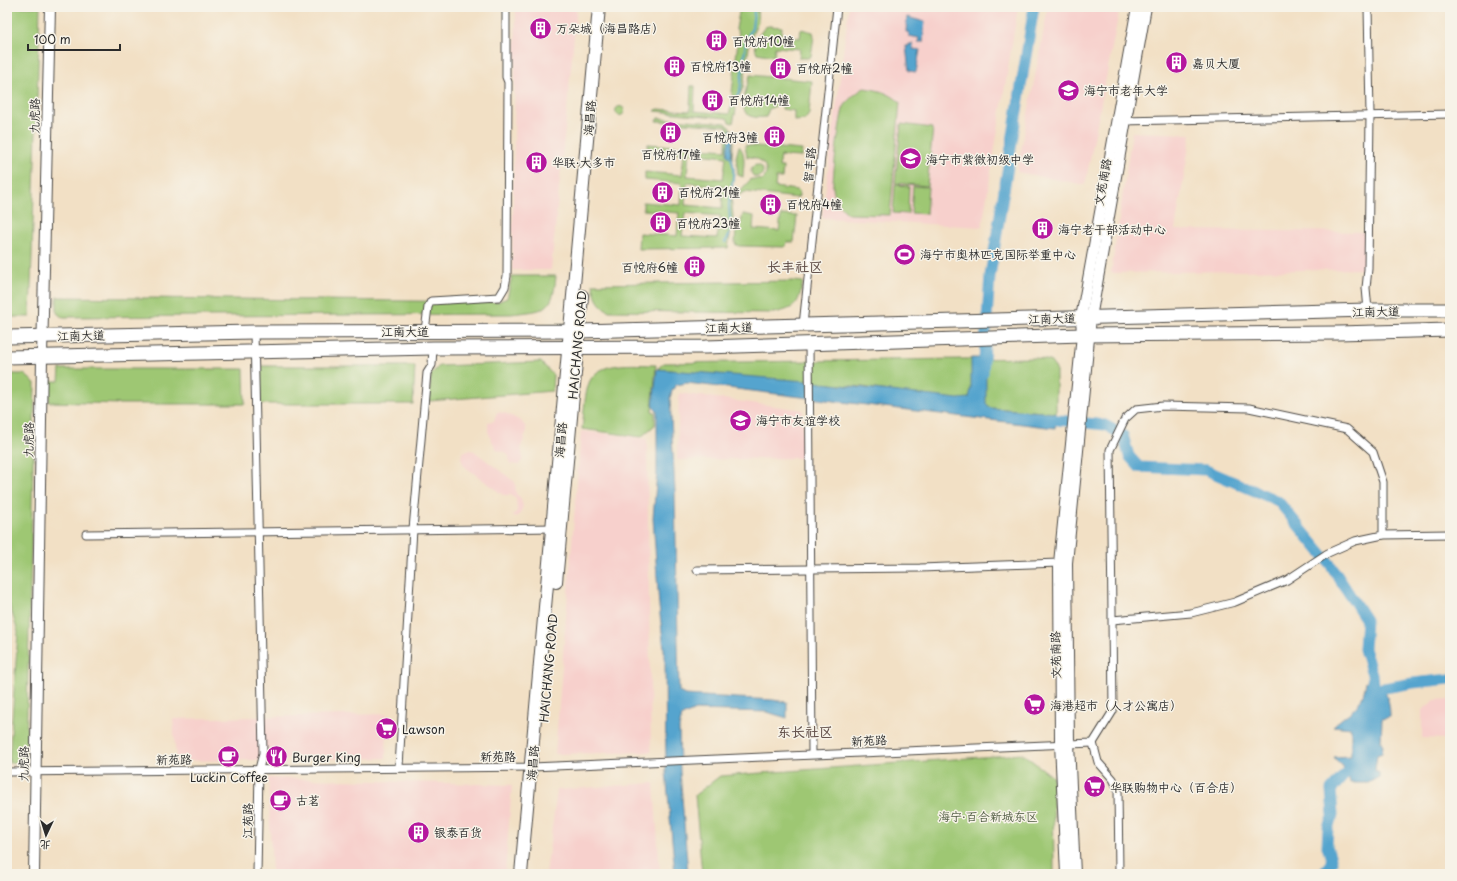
<svg xmlns="http://www.w3.org/2000/svg" width="1457" height="881" font-family="'Playpen Sans','LXGW WenKai TC',sans-serif">
<style>
.built{fill:#f7d0cc}
.green{fill:#9ec773;stroke:#64794f;fill-rule:evenodd}
.water{fill:#54a4ce;stroke:#40687c}
.lines{fill:none;stroke-linecap:round;stroke-linejoin:round}
.stream{stroke:#54a4ce;stroke-width:2}
.canal{stroke:#54a4ce;stroke-width:6}
.river{stroke:#54a4ce;stroke-width:11}
.street-casing{stroke:#494642;stroke-width:9}
.secondary-casing{stroke:#494642;stroke-width:12}
.primary-casing{stroke:#494642;stroke-width:14}
.highway-casing{stroke:#494642;stroke-width:15}
.street{stroke:#fff;stroke-width:7}
.secondary{stroke:#fff;stroke-width:10}
.primary{stroke:#fff;stroke-width:12}
.highway{stroke:#fff;stroke-width:13}
.labels{text-anchor:middle;dominant-baseline:central;stroke-width:3;stroke-linejoin:round;paint-order:stroke}
.poi-label{font-size:12px;fill:#2b2b2b;stroke:#f7f3e8;text-anchor:start}
.street-label{font-size:12px;fill:#2b2b2b;stroke:#f7f3e8}
.park-label{font-size:12px;fill:#4e5a41;stroke:#f7f3e8}
.quarter-label{font-size:14px;font-weight:bold;fill:#66544e;stroke:#f7f3e8}
</style>
<rect width="100%" height="100%" fill="#f7f3e8"/>
<filter id="ink" filterUnits="userSpaceOnUse"><feTurbulence type="fractalNoise" baseFrequency=".025" numOctaves="2"/><feDisplacementMap in="SourceGraphic" scale="8" xChannelSelector="R" yChannelSelector="G"/><feConvolveMatrix kernelMatrix="1 2 1 2 8 2 1 2 1" color-interpolation-filters="sRGB"/></filter>
<filter id="wash" filterUnits="userSpaceOnUse"><feTurbulence type="fractalNoise" baseFrequency=".012" numOctaves="4" result="noise"/><feDisplacementMap in="SourceGraphic" scale="16" xChannelSelector="R" yChannelSelector="G"/><feGaussianBlur stdDeviation="0.9" result="paint"/><feColorMatrix in="noise" values="0 0 0 0 0 0 0 0 0 0 0 0 0 0 0 0 0 1.4 0 .05"/><feComposite in="paint" operator="in"/></filter>
<g filter="url(#wash)">
<rect width="100%" height="100%" fill="#f2e0c5"/>
<!-- built -->
<g class="built">
<path d="M516,7H577L551,270H512Z"/>
<path d="M849,7H1018L982,227L822,218Z"/>
<path d="M1048,7H1120L1085,185L1017,172Z"/>
<path d="M1132,132L1191,134L1175,230L1369,232L1368,269L1111,273Z"/>
<path d="M679,393L803,410V458L677,460Z"/>
<path d="M497,412L505,413L521,421L526,427V433L521,447L523,459L519,465L510,464L509,456L505,452L497,450L491,439L488,431V422L494,421Z"/>
<path d="M581,431L647,439L651,752L555,754Z"/>
<path d="M468,450L474,451L515,482L516,494L520,497L523,506L520,514L516,517L512,516L517,511L516,499L511,495H503L464,466L461,458L463,452Z"/>
<path d="M1450,699V750L1449,739L1422,738V710L1435,700Z"/>
<path d="M387,714L386,758L176,761L173,719Z"/>
<path d="M268,778L512,785L505,874H272Z"/>
<path d="M654,783L660,874H546L557,790Z"/>
</g>
<!-- green -->
<g class="green">
<path d="M7,7H40L30,317H7Z"/>
<path d="M740,7H757L758,21L750,40L743,88L735,106L736,110L733,123L729,122L727,118L655,111L657,109L690,111L691,86H695L694,111L729,114L733,101L732,92L739,33L736,29Z"/>
<path d="M769,26L782,27L781,36L800,38L801,29L813,32L814,36L811,56L808,58H799L800,49L775,47L774,56L757,53C752,43 759,35 765,27Z"/>
<path d="M750,75L812,81L809,114L805,120L794,121V111L782,109V103L769,109L766,117C732,121 745,96 750,75Z"/>
<path d="M864,88C878,90 888,92 900,102L890,215L848,214C841,207 834,199 833,188C832,179 840,114 844,107C849,98 855,94 864,88Z"/>
<circle cx="620" cy="111" r="4.5"/>
<path d="M658,118L726,123L734,132L732,157L734,171L731,195L733,217L728,248L638,249L639,233L677,236L679,213L643,210V202L681,205L682,183L645,180V172L682,175L684,153L647,150L648,144L726,150L727,126L656,121ZM689,153L726,157L723,179L687,176ZM687,183L723,186L722,208L685,205ZM685,213L721,216L717,238L682,236Z"/>
<path d="M901,124L933,128L927,186L895,183Z"/>
<path d="M745,145L802,150L801,157L781,156L779,167H783L782,178H776L775,187L796,190L799,191V196L797,198L745,192L739,195L738,193L751,179L763,180C772,168 760,156 747,157Z"/>
<path d="M739,146C747,154 743,168 743,177L738,175L736,157Z"/>
<circle cx="757" cy="171" r="6"/>
<path d="M895,185L909,186L908,214L893,213Z"/>
<path d="M913,186L928,187L926,214L911,213Z"/>
<path d="M743,214L754,216L753,229L779,231L781,215L797,216L794,242H787L785,247L739,246L735,244L736,226L741,223Z"/>
<path d="M512,276H556C553,313 544,310 511,314L62,317L57,313V297L497,302L507,298Z"/>
<path d="M794,281L803,282C798,305 797,308 774,313L609,311C597,304 595,297 593,284Z"/>
<path d="M1036,358L1050,361L1056,369V413L990,408L863,387L657,369L664,363Z"/>
<path d="M541,362L553,375L552,391L429,401L431,374L439,366Z"/>
<path d="M656,365L652,411L655,412V425L641,437L582,429C584,415 584,400 588,386C595,359 635,365 656,365Z"/>
<path d="M261,366H415L413,404H260Z"/>
<path d="M60,369H244L245,404H121L49,402L50,381H59Z"/>
<path d="M7,374H24L35,383L26,756L23,763H9L18,632L7,598Z"/>
<path d="M1023,754L1053,777L1054,874H702L695,795L720,776Z"/>
</g>
<!-- water -->
<g class="water">
<path d="M907,17L925,22L923,42H918L919,38L909,36V32H906Z"/>
<path d="M909,44H913V49L920,50L916,72L909,71L906,46H909Z"/>
<path d="M730,129L733,134L731,158L727,155Z"/>
<path d="M971,358H986V403L990,408L1056,413L1055,428L687,383L676,385L672,391L670,398L675,492L679,692L685,695L773,700L787,702V718L767,712L695,710L682,716L679,728L680,771L688,874H675L666,772L665,658L659,606L653,518L657,472V411L653,407L657,369L806,381L958,399L969,398L971,389Z"/>
<path d="M1366,681C1386,684 1390,699 1390,717L1382,719L1381,742L1383,745L1382,753L1377,755L1375,770L1379,773V777L1368,783H1350L1348,774L1334,757L1351,756V728L1333,726C1352,709 1362,709 1366,681Z"/>
</g>
<g class="lines">
<!-- stream -->
<g class="stream">
<path d="M732,106L740,91L746,40L752,28L754,11"/>
<path d="M725,242C734,231 729,218 729,205C730,190 737,172 731,158"/>
</g>
<!-- canal -->
<path class="canal" d="M7,630V636"/>
<!-- river -->
<g class="river">
<path d="M983,373L990,276L1034,7"/>
<path d="M1040,418L1105,425L1123,435L1129,456L1139,467L1206,470L1278,501L1330,564L1366,620L1364,649L1372,674L1374,696"/>
<path d="M1373,690L1413,683L1450,679"/>
<path d="M1322,874L1332,862L1327,846L1328,828L1333,815L1331,790L1348,771L1359,764"/>
</g>
</g>
</g>
<g filter="url(#ink)">
<g class="lines">
<defs>
<g id="street">
<path d="M1368,7L1370,115L1368,269L1366,288L1368,310"/>
<path d="M1122,121L1450,114"/>
<path d="M803,325L837,7"/>
<path d="M425,331L428,307L431,301L499,297L505,287L507,276L508,82L506,77V7"/>
<path d="M254,332L263,753L259,769L257,874"/>
<path d="M809,342C809,480 812,617 812,754"/>
<path d="M86,534L554,528"/>
<path d="M1383,535L1450,534"/>
<path d="M697,570L920,568L1059,563"/>
<path d="M1093,743L1098,762L1113,779L1118,789L1119,874"/>
<path d="M399,767L413,529L427,373L432,365L433,348"/>
<path d="M7,772L532,767L1093,743L1113,711L1112,620V612L1110,450L1125,419L1136,409L1163,406L1249,408L1347,429L1373,452L1383,482V535L1355,541L1328,553L1287,580L1235,602L1191,613L1112,620"/>
</g>
<g id="secondary">
<path d="M34,874L42,357L50,7"/>
<path d="M1066,874L1060,743L1059,563L1082,335L1081,318L1137,7"/>
<path d="M1075,874L1069,743L1067,563L1091,318L1146,7"/>
</g>
<g id="primary">
<path d="M556,582L582,296"/>
<path d="M521,874L599,7"/>
</g>
<g id="highway">
<path d="M7,337L254,332L579,331L1368,310H1450"/>
<path d="M7,357L433,348L706,347L1082,335L1338,333L1450,330"/>
</g>
</defs>
<!-- street casing -->
<use href="#street" class="street-casing"/>
<!-- secondary casing -->
<use href="#secondary" class="secondary-casing"/>
<!-- primary casing -->
<use href="#primary" class="primary-casing"/>
<!-- highway casing -->
<use href="#highway" class="highway-casing"/>
<!-- street -->
<use href="#street" class="street"/>
<!-- secondary -->
<use href="#secondary" class="secondary"/>
<!-- primary -->
<use href="#primary" class="primary"/>
<!-- highway -->
<use href="#highway" class="highway"/>
</g>
</g>
<!-- icons -->
<defs>
<symbol id="building-disc" viewBox="-11 -11 22 22"><circle r="9.5" fill="#b5179e" stroke="#f7f3e8"/><path d="M-4-6H4V6H1V3H-1V6H-4ZM-2.5-4.3h1.7v1.8h-1.7ZM.8-4.3h1.7v1.8H.8ZM-2.5-1h1.7V.8h-1.7ZM.8-1h1.7V.8H.8Z" fill="#fff"/></symbol>
<symbol id="school-disc" viewBox="-11 -11 22 22"><circle r="9.5" fill="#b5179e" stroke="#f7f3e8"/><path d="M0-5L7-2L0 1L-7-2ZM-4 1L0 2.5L4 1V4Q0 6-4 4Z" fill="#fff"/></symbol>
<symbol id="stadium-disc" viewBox="-11 -11 22 22"><circle r="9.5" fill="#b5179e" stroke="#f7f3e8"/><path d="M0-5a6.5 5 0 1 0 0 10a6.5 5 0 1 0 0-10ZM-3.5-1.8h7v3.6h-7Z" fill="#fff"/></symbol>
<symbol id="supermarket-disc" viewBox="-11 -11 22 22"><circle r="9.5" fill="#b5179e" stroke="#f7f3e8"/><path d="M-6-5.5h2.5l.6 2H6L4.5 2H-2.5L-4.4-4H-6ZM-1.5 3.2a1.3 1.3 0 1 0 .1 0ZM3 3.2a1.3 1.3 0 1 0 .1 0Z" fill="#fff"/></symbol>
<symbol id="cafe-disc" viewBox="-11 -11 22 22"><circle r="9.5" fill="#b5179e" stroke="#f7f3e8"/><path d="M-5.5-4.5H6V0H3Q3 3.5 0 3.5H-2.5Q-5.5 3.5-5.5 0ZM3-3.2v2h1.7v-2ZM-6 4.5H4V6H-6Z" fill="#fff"/></symbol>
<symbol id="restaurant-disc" viewBox="-11 -11 22 22"><circle r="9.5" fill="#b5179e" stroke="#f7f3e8"/><path d="M-5-6h1v4h1v-4h1v4h1v-4h1v5L-1.5 .5V6h-2V.5L-5-1ZM5-6V6H3V1.5H1.5Q1.5-4 5-6Z" fill="#fff"/></symbol>
</defs>
<g fill-rule="evenodd">
<use href="#building-disc" x="528" y="16" width="25" height="25"/>
<use href="#building-disc" x="704" y="28" width="25" height="25"/>
<use href="#building-disc" x="1164" y="50" width="25" height="25"/>
<use href="#building-disc" x="662" y="54" width="25" height="25"/>
<use href="#building-disc" x="768" y="56" width="25" height="25"/>
<use href="#school-disc" x="1056" y="78" width="25" height="25"/>
<use href="#building-disc" x="700" y="88" width="25" height="25"/>
<use href="#building-disc" x="658" y="120" width="25" height="25"/>
<use href="#building-disc" x="762" y="124" width="25" height="25"/>
<use href="#school-disc" x="898" y="146" width="25" height="25"/>
<use href="#building-disc" x="524" y="150" width="25" height="25"/>
<use href="#building-disc" x="650" y="180" width="25" height="25"/>
<use href="#building-disc" x="758" y="192" width="25" height="25"/>
<use href="#building-disc" x="648" y="210" width="25" height="25"/>
<use href="#building-disc" x="1030" y="216" width="25" height="25"/>
<use href="#stadium-disc" x="892" y="242" width="25" height="25"/>
<use href="#building-disc" x="682" y="254" width="25" height="25"/>
<use href="#school-disc" x="728" y="408" width="25" height="25"/>
<use href="#supermarket-disc" x="1022" y="692" width="25" height="25"/>
<use href="#supermarket-disc" x="374" y="716" width="25" height="25"/>
<use href="#cafe-disc" x="216" y="744" width="25" height="25"/>
<use href="#restaurant-disc" x="264" y="744" width="25" height="25"/>
<use href="#supermarket-disc" x="1082" y="774" width="25" height="25"/>
<use href="#cafe-disc" x="268" y="788" width="25" height="25"/>
<use href="#building-disc" x="406" y="820" width="25" height="25"/>
</g>
<g class="labels">
<!-- poi labels -->
<g class="poi-label">
<text x="556" y="28">万朵城（海昌路店）</text>
<text x="732" y="41">百悦府10幢</text>
<text x="1192" y="63">嘉贝大厦</text>
<text x="690" y="66">百悦府13幢</text>
<text x="796" y="68">百悦府2幢</text>
<text x="1084" y="90">海宁市老年大学</text>
<text x="728" y="100">百悦府14幢</text>
<text x="758" y="137" text-anchor="end">百悦府3幢</text>
<text x="671" y="154" text-anchor="middle">百悦府17幢</text>
<text x="926" y="159">海宁市紫微初级中学</text>
<text x="552" y="162">华联·大多市</text>
<text x="678" y="192">百悦府21幢</text>
<text x="786" y="204">百悦府4幢</text>
<text x="676" y="223">百悦府23幢</text>
<text x="1058" y="229">海宁老干部活动中心</text>
<text x="920" y="254">海宁市奥林匹克国际举重中心</text>
<text x="678" y="267" text-anchor="end">百悦府6幢</text>
<text x="756" y="420">海宁市友谊学校</text>
<text x="1050" y="705">海港超市（人才公寓店）</text>
<text x="402" y="729">Lawson</text>
<text x="292" y="757">Burger King</text>
<text x="229" y="777" text-anchor="middle">Luckin Coffee</text>
<text x="1110" y="787">华联购物中心（百合店）</text>
<text x="296" y="800">古茗</text>
<text x="434" y="832">银泰百货</text>
</g>
<!-- street labels -->
<g class="street-label">
<text transform="translate(34 116) rotate(-89)">九虎路</text>
<text transform="translate(589 118) rotate(-85)">海昌路</text>
<text transform="translate(809 165) rotate(-84)">智丰路</text>
<text transform="translate(1102 182) rotate(-80)">文苑南路</text>
<text transform="translate(1376 311) rotate(-1)">江南大道</text>
<text transform="translate(1052 318) rotate(-1)">江南大道</text>
<text transform="translate(729 327) rotate(-1)">江南大道</text>
<text x="405" y="331">江南大道</text>
<text transform="translate(81 335) rotate(-1)">江南大道</text>
<text transform="translate(577 345) rotate(-85)">HAICHANG ROAD</text>
<text transform="translate(28 440) rotate(-89)">九虎路</text>
<text transform="translate(560 440) rotate(-85)">海昌路</text>
<text transform="translate(1055 655) rotate(-91)">文苑南路</text>
<text transform="translate(548 668) rotate(-85)">HAICHANG ROAD</text>
<text transform="translate(869 740) rotate(-3)">新苑路</text>
<text x="498" y="756">新苑路</text>
<text transform="translate(174 759) rotate(-1)">新苑路</text>
<text transform="translate(532 763) rotate(-85)">海昌路</text>
<text transform="translate(23 764) rotate(-89)">九虎路</text>
<text transform="translate(247 821) rotate(-89)">江苑路</text>
</g>
<!-- park labels -->
<g class="park-label">
<text x="988" y="816">海宁·百合新城东区</text>
</g>
<!-- quarter labels -->
<g class="quarter-label">
<text x="795" y="266">长丰社区</text>
<text x="805" y="731">东长社区</text>
</g>
</g>
<!-- margin -->
<rect width="1457" height="881" fill="none" stroke="#f7f3e8" stroke-width="24"/>
<!-- north arrow -->
<g transform="translate(46 835) rotate(184)" stroke="#f7f3e8" stroke-width="3" paint-order="stroke">
<path d="M0-3L7 15L0 10L-7 15Z" fill="#2b2b2b"/>
<text y="-6" font-size="11" font-weight="bold" text-anchor="middle" fill="#2b2b2b">北</text>
</g>
<!-- scale -->
<path d="M28 44v6h92v-6" fill="none" stroke="#2b2b2b" stroke-width="2"/>
<text x="34" y="44" font-size="12" fill="#2b2b2b" stroke="#f7f3e8" stroke-width="3" paint-order="stroke">100 m</text>
</svg>
